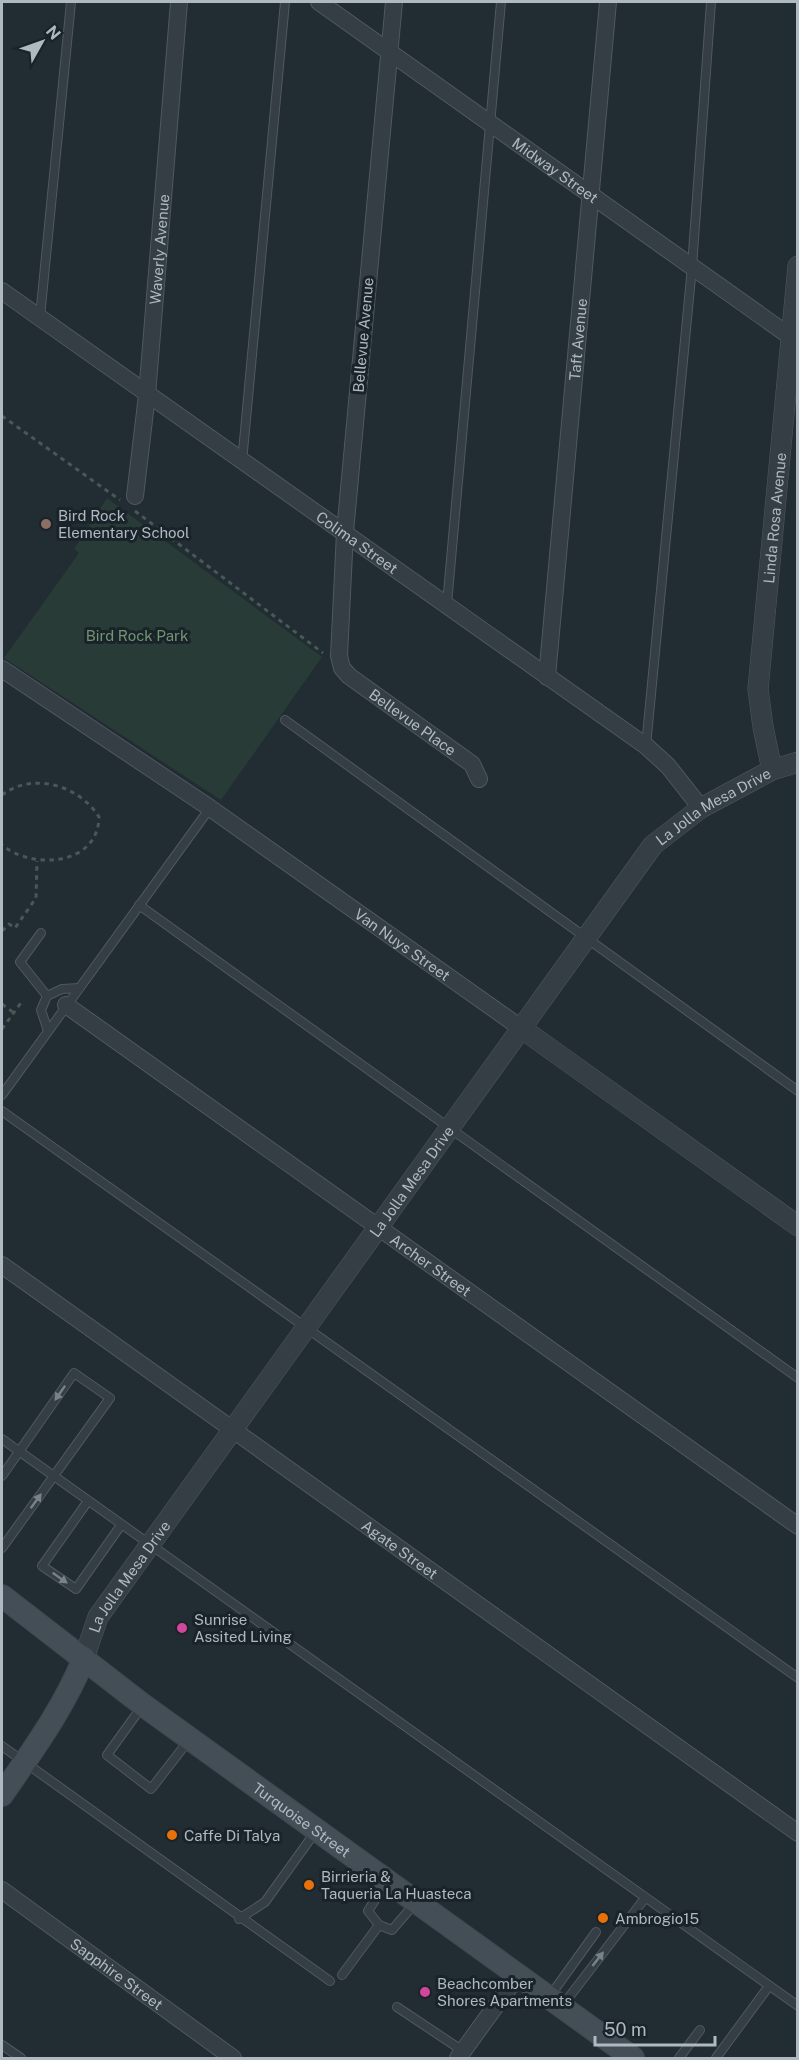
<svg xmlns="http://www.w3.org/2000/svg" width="799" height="2060" font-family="'Public Sans',sans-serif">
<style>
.green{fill:#293b37}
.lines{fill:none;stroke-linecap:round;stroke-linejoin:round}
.service-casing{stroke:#4f595f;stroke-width:10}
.minor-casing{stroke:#4f595f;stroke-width:18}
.tertiary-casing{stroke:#4f595f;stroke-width:21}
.secondary-casing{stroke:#3e474e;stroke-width:24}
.path{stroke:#485857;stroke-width:3;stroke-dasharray:4.5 4.5;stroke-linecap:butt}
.service{stroke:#343e44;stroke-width:8}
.minor{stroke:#343e44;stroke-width:16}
.tertiary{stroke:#343e44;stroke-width:20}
.secondary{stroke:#434e57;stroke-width:22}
.oneway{fill:#788289}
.education-dot{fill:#8d6e63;stroke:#1a2329;stroke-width:2}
.hotel-dot{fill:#d1479c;stroke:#1a2329;stroke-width:2}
.food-dot{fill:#e8710a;stroke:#1a2329;stroke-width:2}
.labels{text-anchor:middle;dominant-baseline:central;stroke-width:6;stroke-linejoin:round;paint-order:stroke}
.street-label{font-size:15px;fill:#afb9c1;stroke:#1a2329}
.poi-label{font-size:15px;fill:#afb9c1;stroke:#1a2329;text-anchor:start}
.park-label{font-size:15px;fill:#709572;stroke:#1a2329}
</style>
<rect width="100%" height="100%" fill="#212c33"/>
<!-- green -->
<path class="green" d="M107,498L322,657L221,800L4,658L79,553L74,549Z"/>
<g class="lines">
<defs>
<g id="service">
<path d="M40,317L71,2"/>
<path d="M242,462L285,2"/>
<path d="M447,604L501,2"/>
<path d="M285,720L798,1091"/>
<path d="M646,746L692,267L711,2"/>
<path d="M139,905L798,1378"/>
<path d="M41,933L20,962L47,996"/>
<path d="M48,1031L41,1010L47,996L62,989L79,988"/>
<path d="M2,1095L210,808"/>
<path d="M2,1111L798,1678"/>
<path d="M2,1439L798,2006"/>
<path d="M2,1476L74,1373L110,1398L2,1548"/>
<path d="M88,1501L42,1566L76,1589L121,1525"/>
<path d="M143,1705L107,1755L151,1789L189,1740"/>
<path d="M2,1746L330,1981"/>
<path d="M239,1919L265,1902L316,1831"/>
<path d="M379,1925L392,1930L416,1902"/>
<path d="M342,1975L379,1925L368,1911L387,1881"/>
<path d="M550,1996L596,1932"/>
<path d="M563,2005L645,1898"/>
<path d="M397,2007L463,2051"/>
<path d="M2,2045L21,2058"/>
<path d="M679,2058L700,2030"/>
<path d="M716,2058L769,1986"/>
</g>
<g id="minor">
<path id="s1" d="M319,2L791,337"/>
<path id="s2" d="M394,2L345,532L339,656L342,668L349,676L472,764L479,779"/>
<path id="s3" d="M2,291L646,746L668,766L701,808"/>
<path id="s4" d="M135,496L147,395L179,2"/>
<path id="s5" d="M2,669L210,808L521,1028"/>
<path id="s6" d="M547,677L608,2"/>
<path id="s7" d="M66,1005L798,1526"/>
<path id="s8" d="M2,1265L798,1833"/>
<path id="s9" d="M2,1890L233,2058"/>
<path d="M458,2058L518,1975"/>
</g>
<g id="tertiary">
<path id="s10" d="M772,770L763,727L758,689L798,266"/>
<path d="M521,1028L798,1226"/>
<path id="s11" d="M84,1658L98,1617L653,845L701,808L772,770L798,762"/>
</g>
<g id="secondary">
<path id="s12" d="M2,1596L143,1705L633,2058"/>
<path d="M2,1795C32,1751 64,1708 84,1658"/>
</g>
</defs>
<!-- service casing -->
<use href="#service" class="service-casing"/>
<!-- minor casing -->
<use href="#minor" class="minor-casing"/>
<!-- tertiary casing -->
<use href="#tertiary" class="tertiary-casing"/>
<!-- secondary casing -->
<use href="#secondary" class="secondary-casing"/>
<!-- path -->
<g class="path">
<path d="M2,416L120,500"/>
<path d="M135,511L323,653"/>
<path d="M2,795C33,771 80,786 99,817C98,866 32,870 2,845"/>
<path d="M2,931L9,924L15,928L36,898L37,861"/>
<path d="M2,1004L14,1013"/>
<path d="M2,1029L23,1000"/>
</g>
<!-- service -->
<use href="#service" class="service"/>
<!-- minor -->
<use href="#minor" class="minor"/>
<!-- tertiary -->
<use href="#tertiary" class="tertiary"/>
<!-- secondary -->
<use href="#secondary" class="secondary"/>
</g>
<!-- one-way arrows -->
<defs><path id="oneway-solid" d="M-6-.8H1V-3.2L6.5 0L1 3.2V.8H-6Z" transform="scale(1.5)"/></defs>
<g class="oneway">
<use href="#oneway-solid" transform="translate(60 1393) rotate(125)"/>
<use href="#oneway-solid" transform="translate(36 1501) rotate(-54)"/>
<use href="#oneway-solid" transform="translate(60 1578) rotate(35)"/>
<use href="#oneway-solid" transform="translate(598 1959) rotate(-52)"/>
</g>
<!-- markers -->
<circle class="education-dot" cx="46" cy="524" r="6"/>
<g class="hotel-dot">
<circle cx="182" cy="1628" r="6"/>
<circle cx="425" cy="1992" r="6"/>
</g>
<g class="food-dot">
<circle cx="172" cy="1835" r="6"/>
<circle cx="309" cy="1885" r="6"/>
<circle cx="603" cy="1918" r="6"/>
</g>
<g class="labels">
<!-- street labels -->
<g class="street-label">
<text stroke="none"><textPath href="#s1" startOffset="290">Midway Street</textPath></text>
<text stroke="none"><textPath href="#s4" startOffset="248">Waverly Avenue</textPath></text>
<text transform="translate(363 335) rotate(-85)">Bellevue Avenue</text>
<text stroke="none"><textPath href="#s6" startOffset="339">Taft Avenue</textPath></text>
<text stroke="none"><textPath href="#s10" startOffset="254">Linda Rosa Avenue</textPath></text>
<text stroke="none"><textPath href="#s3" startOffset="435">Colima Street</textPath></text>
<text stroke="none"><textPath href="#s2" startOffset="758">Bellevue Place</textPath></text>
<text stroke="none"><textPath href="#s11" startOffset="1066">La Jolla Mesa Drive</textPath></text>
<text stroke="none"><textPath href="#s5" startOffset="486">Van Nuys Street</textPath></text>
<text stroke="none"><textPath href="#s11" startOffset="580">La Jolla Mesa Drive</textPath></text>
<text stroke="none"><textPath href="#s7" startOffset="448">Archer Street</textPath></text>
<text stroke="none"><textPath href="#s8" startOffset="489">Agate Street</textPath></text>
<text stroke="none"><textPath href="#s11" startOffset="94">La Jolla Mesa Drive</textPath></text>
<text stroke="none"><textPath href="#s12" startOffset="374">Turquoise Street</textPath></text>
<text stroke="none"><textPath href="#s9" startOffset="142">Sapphire Street</textPath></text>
</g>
<!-- poi labels -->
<g class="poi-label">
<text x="58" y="515">Bird Rock<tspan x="58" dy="17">Elementary School</tspan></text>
<text x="194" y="1619">Sunrise<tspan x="194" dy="17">Assited Living</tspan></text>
<text x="184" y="1835">Caffe Di Talya</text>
<text x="321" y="1876">Birrieria &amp;<tspan x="321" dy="17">Taqueria La Huasteca</tspan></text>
<text x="615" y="1918">Ambrogio15</text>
<text x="437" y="1983">Beachcomber<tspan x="437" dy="17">Shores Apartments</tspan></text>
</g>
<!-- park labels -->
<g class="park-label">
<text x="137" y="635">Bird Rock Park</text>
</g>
</g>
<!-- border -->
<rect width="799" height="2060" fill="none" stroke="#afb9c1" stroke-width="6"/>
<!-- north arrow -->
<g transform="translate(42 42) rotate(50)" stroke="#1a2329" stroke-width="4.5" paint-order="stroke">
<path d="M0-4.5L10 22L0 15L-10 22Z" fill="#afb9c1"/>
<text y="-9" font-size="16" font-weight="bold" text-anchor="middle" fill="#afb9c1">N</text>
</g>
<!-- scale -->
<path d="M595 2036v9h120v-9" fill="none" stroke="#afb9c1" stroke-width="3"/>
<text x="604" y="2036" font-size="18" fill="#afb9c1" stroke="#1a2329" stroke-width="4.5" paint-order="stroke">50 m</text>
</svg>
